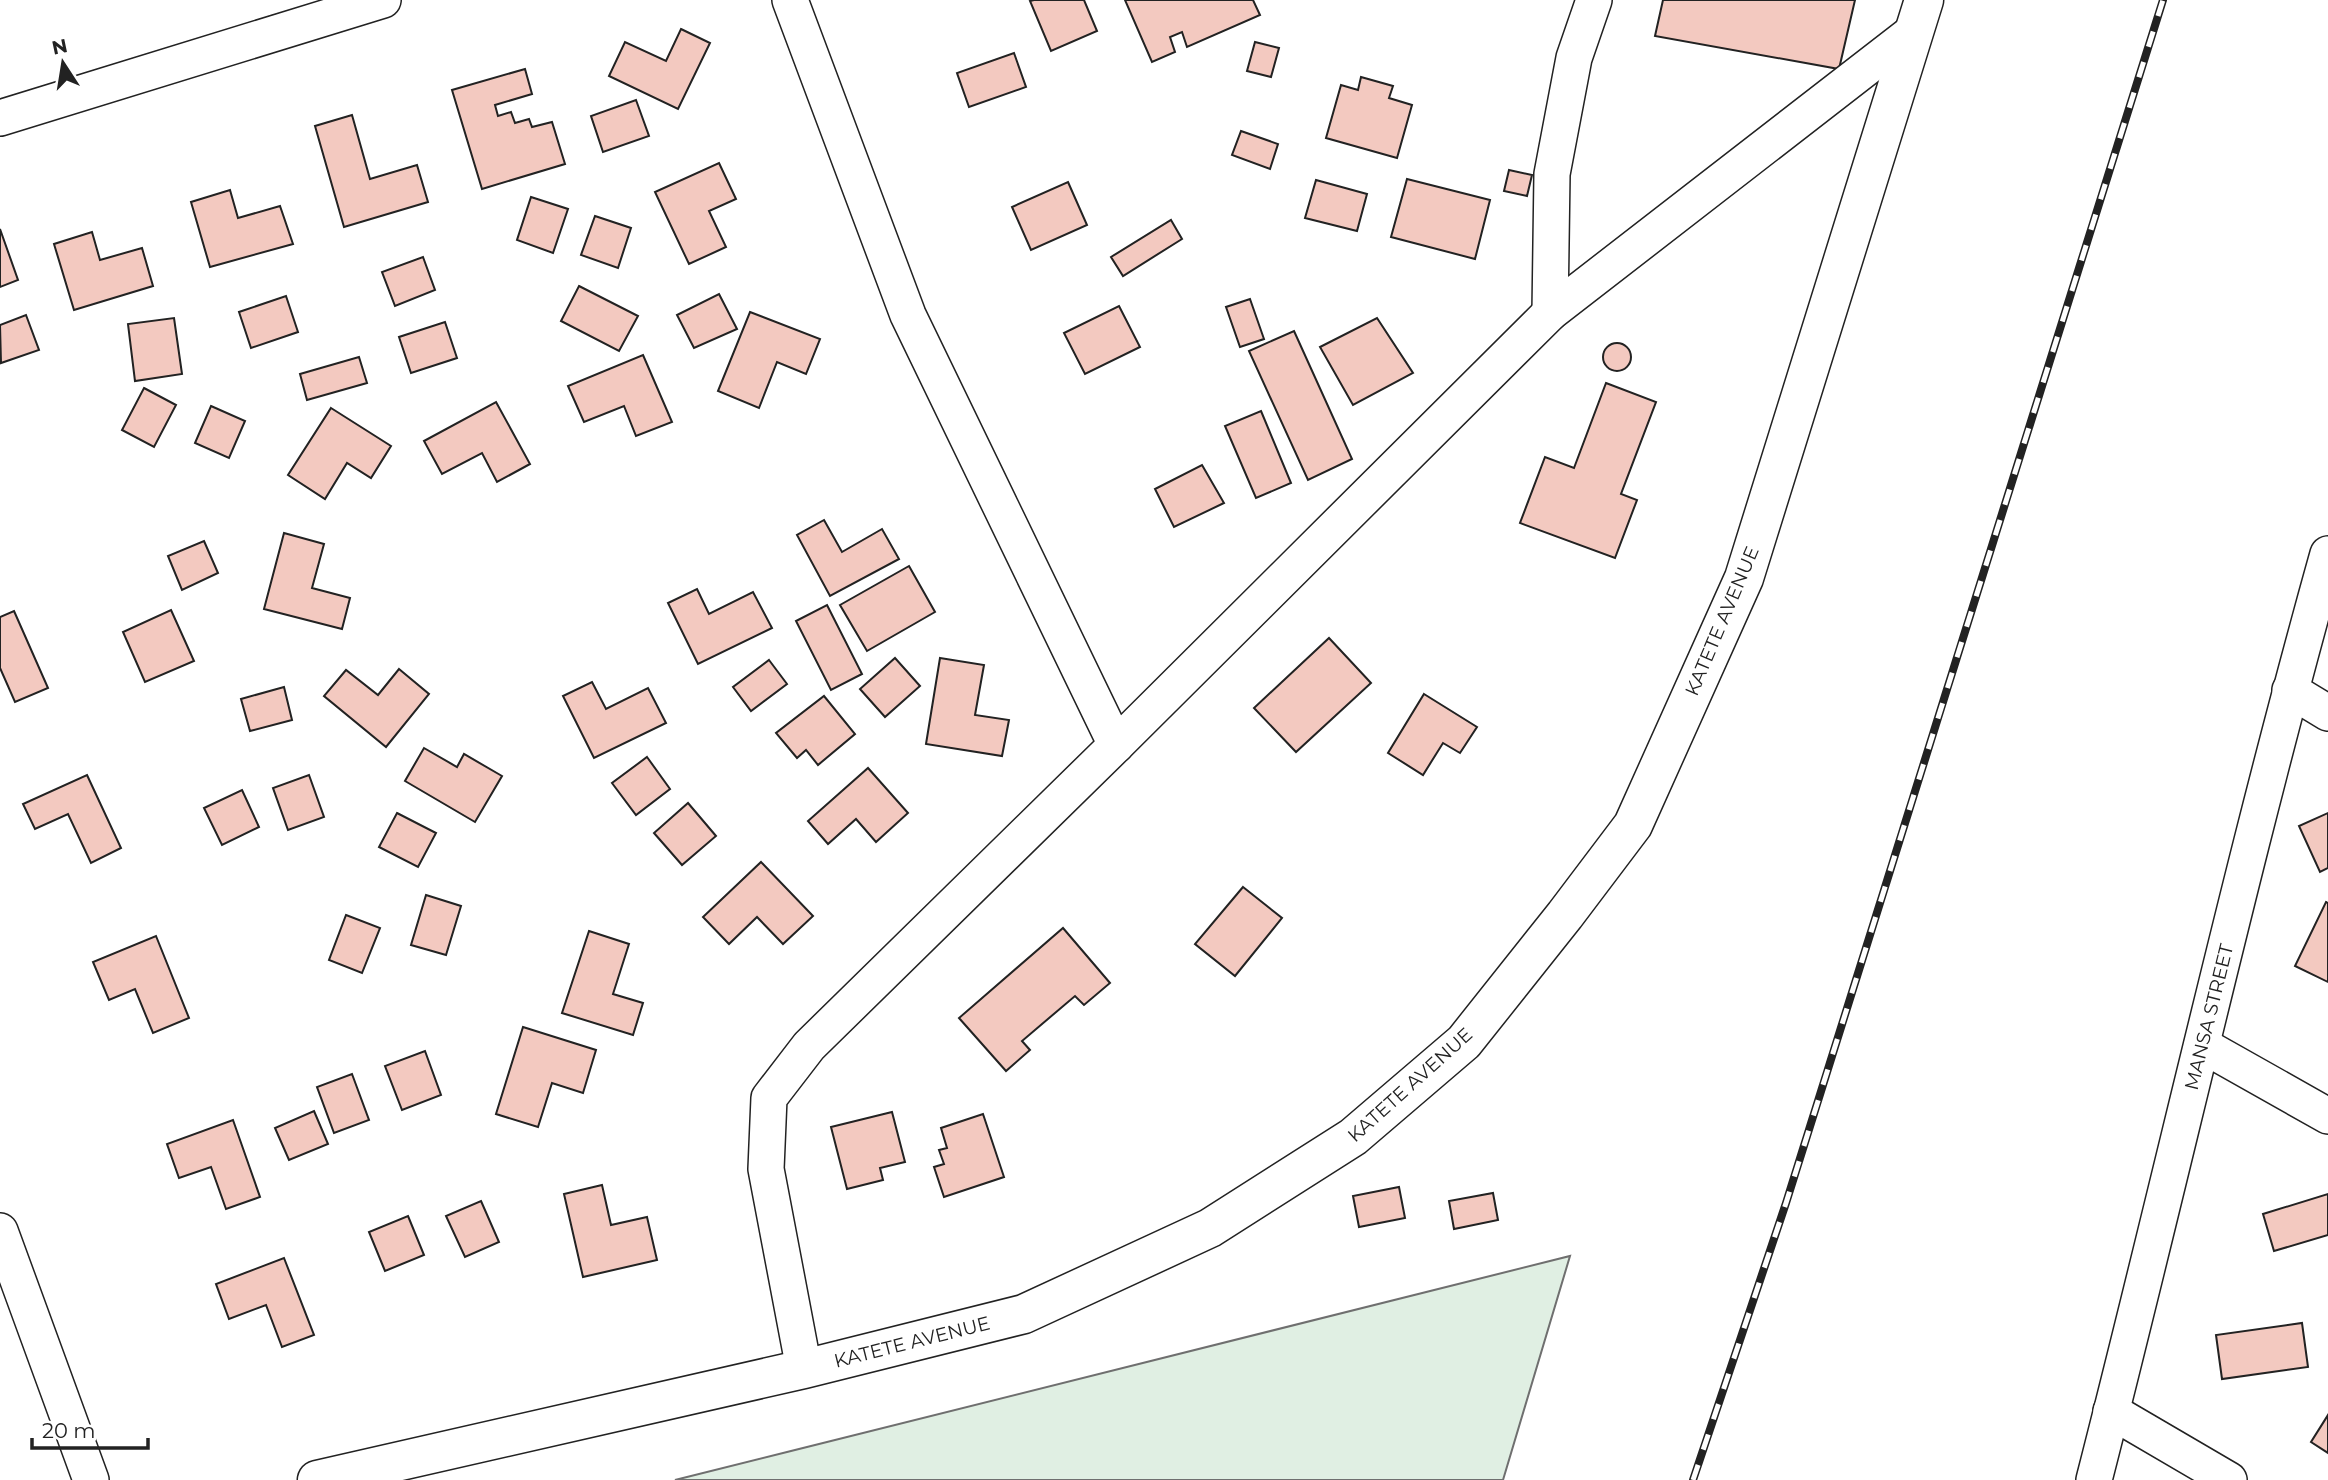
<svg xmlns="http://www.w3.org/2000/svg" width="2328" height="1480" font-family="Montserrat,sans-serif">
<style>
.green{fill:#e0efe3;stroke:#6f6f6f;stroke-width:2}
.building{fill:#f3c9c0;stroke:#222;stroke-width:2}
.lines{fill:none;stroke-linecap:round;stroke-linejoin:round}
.minor-casing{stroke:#222;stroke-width:38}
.tertiary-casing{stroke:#222;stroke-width:41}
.minor{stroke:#fff;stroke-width:35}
.tertiary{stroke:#fff;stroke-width:38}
.rail-casing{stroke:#222;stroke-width:8}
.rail{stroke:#fff;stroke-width:5;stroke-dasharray:16;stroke-linecap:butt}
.labels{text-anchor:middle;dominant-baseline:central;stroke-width:5;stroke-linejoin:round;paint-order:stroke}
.street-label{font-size:19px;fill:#222;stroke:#fff}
</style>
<rect width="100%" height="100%" fill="#fff"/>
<!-- green -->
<path class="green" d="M1570,1256L1503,1480H675L791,1451Z"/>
<!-- building -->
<g class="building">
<path d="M1034,0H1084L1097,31L1051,51L1030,1Z"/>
<path d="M1125,0H1253L1260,15L1187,47L1182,32L1170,37L1175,52L1152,62Z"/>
<path d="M1663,0H1855L1839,69L1655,36Z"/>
<path d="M681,29L710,43L678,109L609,76L625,42L666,61Z"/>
<path d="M1255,42L1279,48L1271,77L1247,71Z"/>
<path d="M1014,53L1026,87L969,107L957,73Z"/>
<path d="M525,69L532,94L495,105L498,116L511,112L515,123L529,119L532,127L552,122L565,164L482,189L452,90Z"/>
<path d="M1361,77L1393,86L1389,98L1412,105L1397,158L1326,138L1341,85L1358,90Z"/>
<path d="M636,100L649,136L603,152L591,116Z"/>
<path d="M352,115L370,179L417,165L428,202L344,227L315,126Z"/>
<path d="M1241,131L1278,144L1270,169L1232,155Z"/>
<path d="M719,163L736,199L709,211L726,247L689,264L655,192Z"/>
<path d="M1509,170L1532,175L1527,196L1504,191Z"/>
<path d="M1407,179L1490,200L1475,259L1391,237Z"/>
<path d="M1316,180L1367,194L1357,231L1305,218Z"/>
<path d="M1068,182L1087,225L1031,250L1012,207Z"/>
<path d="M230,190L238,218L280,206L293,244L210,267L191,202Z"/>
<path d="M531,197L568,209L553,253L517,240Z"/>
<path d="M595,216L631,228L618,268L581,255Z"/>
<path d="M1171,220L1182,239L1123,276L1111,257Z"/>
<path d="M0,229L18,280L0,287Z"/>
<path d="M92,232L100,260L142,248L153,286L74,310L54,244Z"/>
<path d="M423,257L435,290L395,306L382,272Z"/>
<path d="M579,286L638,316L619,351L561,321Z"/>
<path d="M719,294L737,329L694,348L677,315Z"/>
<path d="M286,296L298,332L251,348L239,312Z"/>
<path d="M1250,299L1264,339L1240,347L1226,307Z"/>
<path d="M1119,306L1140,347L1085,374L1064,333Z"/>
<path d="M750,312L820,339L806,374L777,362L759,408L718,391Z"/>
<path d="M26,315L39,350L1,363L0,325Z"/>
<path d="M174,318L182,374L135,381L128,324Z"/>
<path d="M1377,318L1413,373L1353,405L1320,347Z"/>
<path d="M445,322L457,358L411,373L399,337Z"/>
<path d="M1294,331L1352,459L1308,480L1249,351Z"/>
<circle cx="1617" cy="357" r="14"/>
<path d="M643,355L672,422L636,436L624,406L584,422L568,386Z"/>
<path d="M359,357L367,383L307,400L300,374Z"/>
<path d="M1606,383L1656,402L1621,494L1637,500L1615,558L1520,523L1545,457L1574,468Z"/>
<path d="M144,388L176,405L154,447L122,430Z"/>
<path d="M496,402L530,464L497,482L482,453L442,474L424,441Z"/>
<path d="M211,406L245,421L229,458L195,443Z"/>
<path d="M331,408L391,446L371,478L347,463L325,499L288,475Z"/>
<path d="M1261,411L1291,483L1256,498L1225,426Z"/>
<path d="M1202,465L1224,503L1174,527L1155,489Z"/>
<path d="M824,520L842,552L882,529L899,559L830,596L797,535Z"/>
<path d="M284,533L324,544L312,588L350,598L342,629L264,609Z"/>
<path d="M204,541L218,573L182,590L168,556Z"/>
<path d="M909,566L935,612L867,651L840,605Z"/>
<path d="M697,589L709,614L753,592L772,628L698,664L668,603Z"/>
<path d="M827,605L862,674L831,690L796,621Z"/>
<path d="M171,610L194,661L145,682L123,632Z"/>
<path d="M14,611L48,688L15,702L0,668V617Z"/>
<path d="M1329,638L1371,683L1296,752L1254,708Z"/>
<path d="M895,658L920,686L885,717L860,689Z"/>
<path d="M940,658L984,665L975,715L1009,720L1002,756L926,744Z"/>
<path d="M769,660L787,684L751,711L733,687Z"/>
<path d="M399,669L429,694L386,747L324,696L346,670L378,695Z"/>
<path d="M592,682L606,709L648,688L666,723L594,758L563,696Z"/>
<path d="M284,687L292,720L250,731L241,699Z"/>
<path d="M1424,694L1477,727L1460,753L1443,743L1423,775L1388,753Z"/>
<path d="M824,696L855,734L818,765L806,750L797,758L776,733Z"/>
<path d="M424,748L457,767L464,754L502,776L475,822L405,781Z"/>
<path d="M647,757L670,789L636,815L612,783Z"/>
<path d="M868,768L908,813L876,842L856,819L828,844L808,821Z"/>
<path d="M87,775L121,848L91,863L68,814L35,829L23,804Z"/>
<path d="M309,775L324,817L288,830L273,788Z"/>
<path d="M242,790L259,827L222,845L204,808Z"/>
<path d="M688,803L716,836L682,865L654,833Z"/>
<path d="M397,813L436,833L418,867L379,847Z"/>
<path d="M2328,813V868L2320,872L2299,826Z"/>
<path d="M761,862L813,916L783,944L757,917L729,944L703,917Z"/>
<path d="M1243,887L1282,918L1235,976L1195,944Z"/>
<path d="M426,895L461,906L446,955L411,945Z"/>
<path d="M2326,902L2328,903V982L2295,966Z"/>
<path d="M346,915L380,928L362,973L329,960Z"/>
<path d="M1063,928L1110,983L1084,1005L1075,996L1022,1041L1030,1050L1006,1071L959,1018Z"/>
<path d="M589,931L629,944L613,994L643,1003L633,1035L562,1013Z"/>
<path d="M156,936L189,1018L153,1033L135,989L109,1000L93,962Z"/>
<path d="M523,1027L596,1050L583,1093L552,1083L538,1127L496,1114Z"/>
<path d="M425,1051L441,1095L402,1110L385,1066Z"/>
<path d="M352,1074L369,1120L334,1133L317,1087Z"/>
<path d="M314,1111L328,1144L289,1160L275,1128Z"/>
<path d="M892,1112L905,1162L880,1168L883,1180L847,1189L831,1127Z"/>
<path d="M983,1114L1004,1177L944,1197L934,1167L944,1164L939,1150L947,1148L941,1128Z"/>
<path d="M233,1120L260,1197L226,1209L211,1167L179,1178L167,1144Z"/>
<path d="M602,1185L611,1225L647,1217L657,1260L583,1277L564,1194Z"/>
<path d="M1399,1187L1405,1218L1359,1227L1353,1196Z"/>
<path d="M1493,1193L1498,1220L1454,1229L1449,1201Z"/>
<path d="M2328,1194V1235L2274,1251L2263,1214Z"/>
<path d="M481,1201L499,1242L465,1257L446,1216Z"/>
<path d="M408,1216L424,1255L385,1271L369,1232Z"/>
<path d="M284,1258L314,1335L282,1347L266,1305L229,1319L216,1284Z"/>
<path d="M2302,1323L2308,1367L2222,1379L2216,1335Z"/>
<path d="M2328,1415V1453L2311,1442Z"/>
</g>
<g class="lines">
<defs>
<g id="minor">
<path d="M790,0L908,315L1116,745"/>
<path d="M0,118L383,0"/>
<path d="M1550,313L1552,174L1574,58L1594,0"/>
<path d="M2290,690L2328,713"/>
<path d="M2202,1045L2328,1116"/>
<path d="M0,1231L91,1480"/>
<path d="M804,1369L766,1169L769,1098L809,1046L1116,745L1550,313L1914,31"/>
<path d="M2111,1411L2229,1480"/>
<path d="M2094,1480C2173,1172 2242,861 2328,554"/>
</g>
<path id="tertiary" d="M317,1480L804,1369L1024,1314L1210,1228L1353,1137L1464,1042L1565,915L1633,825L1744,578L1924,0"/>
</defs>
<!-- minor casing -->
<use href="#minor" class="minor-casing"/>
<!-- tertiary casing -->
<use href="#tertiary" class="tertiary-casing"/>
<!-- minor -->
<use href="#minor" class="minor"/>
<!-- tertiary -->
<use href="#tertiary" class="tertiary"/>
<defs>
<path id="rail" d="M1693,1480L1786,1203L2163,0"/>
</defs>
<!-- rail casing -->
<use href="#rail" class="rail-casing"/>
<!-- rail -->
<use href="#rail" class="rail"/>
</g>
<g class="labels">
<!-- street labels -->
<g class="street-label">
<text transform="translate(1722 621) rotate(-67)">KATETE AVENUE</text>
<text transform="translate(2209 1017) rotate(-76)">MANSA STREET</text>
<text transform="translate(1410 1085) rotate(-42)">KATETE AVENUE</text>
<text transform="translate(912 1342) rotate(-14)">KATETE AVENUE</text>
</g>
</g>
<!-- north arrow -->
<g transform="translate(63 63) rotate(348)" stroke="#ffffff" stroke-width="5" paint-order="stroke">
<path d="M0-5L12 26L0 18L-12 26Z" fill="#222222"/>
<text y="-10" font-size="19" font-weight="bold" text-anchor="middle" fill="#222222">N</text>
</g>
<!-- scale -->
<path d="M32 1438v10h116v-10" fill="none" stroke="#222222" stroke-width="3.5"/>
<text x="42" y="1438" font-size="21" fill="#222222" stroke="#ffffff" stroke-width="5" paint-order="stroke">20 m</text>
</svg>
